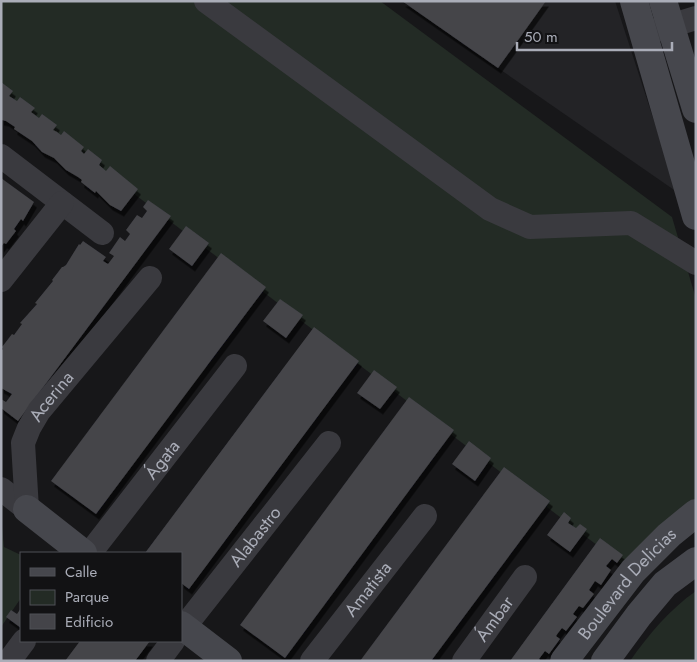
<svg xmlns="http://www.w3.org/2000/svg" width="697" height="662" font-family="Jost,sans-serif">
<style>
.built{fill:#232326}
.green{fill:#232b25}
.building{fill:#444449;filter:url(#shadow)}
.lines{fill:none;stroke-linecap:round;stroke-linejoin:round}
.street{stroke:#3a3a3f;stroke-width:24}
.secondary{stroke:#46474d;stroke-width:28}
.labels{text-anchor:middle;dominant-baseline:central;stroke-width:4.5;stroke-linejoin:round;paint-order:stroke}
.street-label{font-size:18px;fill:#aaadb8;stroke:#121214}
</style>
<defs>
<filter id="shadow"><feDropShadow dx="3" dy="5.5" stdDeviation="0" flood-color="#0009"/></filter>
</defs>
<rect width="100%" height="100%" fill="#171719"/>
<!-- built -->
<path class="built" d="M402,1H615L677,192L498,68Z"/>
<!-- green -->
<g class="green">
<path d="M1,1H380L672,217L696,299V514L639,577L1,93Z"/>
<path d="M1,516L4,547L21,555V598L1,627Z"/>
<path d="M696,591V661H630C648,635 670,609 696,591Z"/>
</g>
<!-- building -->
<g class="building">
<path d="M402,1H546L498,68Z"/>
<path d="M1,82L13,91L9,96L17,101L20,97L35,108L31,112L39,118L42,114L57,125L53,130L57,132L61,135L64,131L84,147L81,151L84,154L88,149L102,160L99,165L106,171L110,166L138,189L121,211L110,205L96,191L95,193L81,182L82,180L78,177L66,170L54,158L42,152L32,141L14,129L15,127L6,121L1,120Z"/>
<path d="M1,178L34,202L23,221L21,219L14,229L16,231L6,244L4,243L1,247Z"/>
<path d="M148,200L171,216L18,421L1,408V399L6,402L12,394L1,388V351L3,349L2,347L12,334L14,335L22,324L20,323L37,304L35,303L53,281L52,280L62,267H63L66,265L79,244L80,245L83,241L106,257L103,261L108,264L114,256L109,253L120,237L125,241L130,234L126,230L137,215L142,218L147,211L143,207Z"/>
<path d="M186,226L209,243L192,266L169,249Z"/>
<path d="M221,253L266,287L96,514L51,481Z"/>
<path d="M280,299L303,315L286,338L263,321Z"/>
<path d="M314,327L359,361L189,589L181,583V553H145Z"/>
<path d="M374,370L397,387L380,409L357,393Z"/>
<path d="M409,397L454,430L285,658L240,625Z"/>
<path d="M469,441L491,458L475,481L452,464Z"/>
<path d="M504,467L550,501L431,661H360Z"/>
<path d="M564,512L571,518L568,523L576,528L580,524L587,529L570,552L547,535Z"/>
<path d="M600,538L623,555L617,563L612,559L606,566L611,570L601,585L595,581L589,590L594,594L583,608L579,606L573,614L577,617L566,631L562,628L558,633L556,636L560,639L549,654L545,651L539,659L541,661H510Z"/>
<path d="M21,608V628L6,617L11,610L17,614Z"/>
<path d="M80,641H150L135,661H65Z"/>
</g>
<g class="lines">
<!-- street -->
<g class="street">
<path d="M206,1L490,209L530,227L631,223L696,263"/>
<path d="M653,31L696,18"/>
<path d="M1,156L102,233"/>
<path d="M1,280L62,203"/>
<path d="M1,489L27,509"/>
<path id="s1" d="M27,509L23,443L29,428L39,411L150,278"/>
<path id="s2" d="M90,553L235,366"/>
<path id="s3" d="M181,631L329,443"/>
<path d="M9,661L24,641"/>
<path d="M158,661L173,641"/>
<path id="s4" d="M312,661L425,516"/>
<path id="s5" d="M464,661L525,577"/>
</g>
<!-- secondary -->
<g class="secondary">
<path d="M634,1L696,216"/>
<path d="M663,1L696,109"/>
<path d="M27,509L83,553"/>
<path d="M181,625L228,661"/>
<path id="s6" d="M564,661L633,571L669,535L696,513"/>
<path d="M605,661L639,615L665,584L696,561"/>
</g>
</g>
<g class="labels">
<!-- street labels -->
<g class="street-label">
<text stroke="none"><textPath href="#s1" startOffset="121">Acerina</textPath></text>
<text stroke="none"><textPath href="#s2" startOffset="118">Ágata</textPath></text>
<text stroke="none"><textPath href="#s3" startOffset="120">Alabastro</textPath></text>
<text stroke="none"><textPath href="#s6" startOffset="100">Boulevard Delicias</textPath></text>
<text stroke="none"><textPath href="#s4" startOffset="91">Amatista</textPath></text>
<text stroke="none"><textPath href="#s5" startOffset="52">Ámbar</textPath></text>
</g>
</g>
<!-- border -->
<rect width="697" height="662" fill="none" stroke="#aaadb8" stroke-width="5"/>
<!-- legend -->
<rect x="20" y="552" width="162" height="90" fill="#121214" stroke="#4f5056"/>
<rect x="30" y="568" width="25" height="8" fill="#46474d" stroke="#4f5056"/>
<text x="65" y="577" font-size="15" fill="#aaadb8">Calle</text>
<rect x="30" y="590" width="25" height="15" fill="#232b25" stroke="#4f5056"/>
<text x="65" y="602" font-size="15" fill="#aaadb8">Parque</text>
<rect x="30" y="614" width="25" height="15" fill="#444449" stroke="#4f5056"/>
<text x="65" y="627" font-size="15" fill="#aaadb8">Edificio</text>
<!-- scale -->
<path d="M517 42v8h155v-8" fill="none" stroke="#aaadb8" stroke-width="2.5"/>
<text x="524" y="42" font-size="15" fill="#aaadb8" stroke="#121214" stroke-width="4" paint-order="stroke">50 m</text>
</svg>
